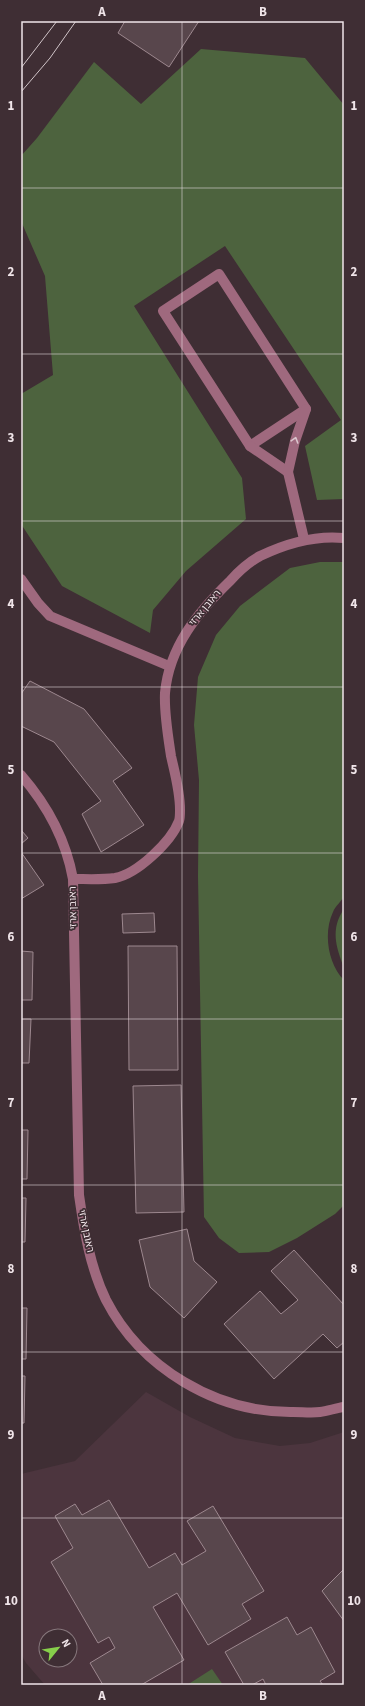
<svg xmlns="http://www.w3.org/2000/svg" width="365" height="1706" font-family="'Source Sans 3','Noto Sans Hebrew',sans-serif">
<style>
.built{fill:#4c353e;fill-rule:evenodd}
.green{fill:#4d633e}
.building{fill:#58464c;stroke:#9d888f}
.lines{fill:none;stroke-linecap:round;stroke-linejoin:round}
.minor{stroke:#9f697e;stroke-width:10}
.tram{stroke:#d0c4c8;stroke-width:1}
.oneway{stroke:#dcc6ce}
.grid{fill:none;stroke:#f0e5e9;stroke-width:1;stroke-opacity:0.55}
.labels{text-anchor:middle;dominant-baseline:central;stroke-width:3.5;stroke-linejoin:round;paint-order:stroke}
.street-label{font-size:10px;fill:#f0e5e9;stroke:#3f2e34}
.neatline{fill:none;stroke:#f0e5e9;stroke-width:1.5}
.grid-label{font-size:13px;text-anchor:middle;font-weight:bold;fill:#f0e5e9}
</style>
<rect width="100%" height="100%" fill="#3f2e34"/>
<!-- built -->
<path class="built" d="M146,1392L190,1417L235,1438L280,1446L310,1443L344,1432V1685H45L26,1663L21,1654V1474L75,1461ZM46,1636H70V1660H46Z"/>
<!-- green -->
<g class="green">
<path d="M201,49L305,58L344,105V499L317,500L305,446L341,420L225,246L134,306L242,478L246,519L186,571L153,610L150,633L62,586L21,524V394L53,375L45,276L21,221V156L37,138L94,62L141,104Z"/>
<path d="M320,562H344V897C341,901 335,907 333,912C323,933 328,964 344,980V1205L335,1214L297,1238L269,1252L239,1253L219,1238L204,1217L198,876L199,780L194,725L198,677L216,635L240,606L290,568Z"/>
<path d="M344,909V968C336,947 330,929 344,909Z"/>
<path d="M212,1669L223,1685H187Z"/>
</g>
<!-- building -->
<g class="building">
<path d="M125,21H199L169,67L118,33Z"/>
<path d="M30,681L84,709L132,768L113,781L144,825L101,852L82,814L101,801L54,742L21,726V694Z"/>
<path d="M21,830L28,838L21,844Z"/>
<path d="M21,852L44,885L21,899Z"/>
<path d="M154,913L155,932L123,933L122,914Z"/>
<path d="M128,946H177L178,1070H129Z"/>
<path d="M21,951L33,952L32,1000H21Z"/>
<path d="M21,1019H31L29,1063H21Z"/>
<path d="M181,1085L184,1212L136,1213L133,1086Z"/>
<path d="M21,1130H28L27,1179H21Z"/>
<path d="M21,1198H26L25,1242H21Z"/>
<path d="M187,1229L194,1261L217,1282L184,1318L150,1287L139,1240Z"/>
<path d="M294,1250L344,1305V1342L337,1348L323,1334L274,1379L224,1324L260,1291L281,1314L298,1300L271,1271Z"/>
<path d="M21,1308H27L26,1359H21Z"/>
<path d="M21,1376H25L24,1423H21Z"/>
<path d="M109,1500L149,1568L175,1553L182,1565L206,1551L187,1521L213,1506L264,1591L242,1604L251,1619L208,1645L177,1593L153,1607L184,1660L141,1685H103L90,1663L115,1648L109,1637L98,1643L51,1562L73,1548L55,1516L75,1504L82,1515Z"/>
<path d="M344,1569V1621L322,1591Z"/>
<path d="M287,1617L297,1635L311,1627L335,1672L320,1681L323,1685H266L263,1679L252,1685H244L225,1652Z"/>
</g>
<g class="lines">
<!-- minor -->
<g class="minor">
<path d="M219,274L306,409L250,446L163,311Z"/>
<path d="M250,446L288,472"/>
<path d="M304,539L288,472L295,441L306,409"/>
<path d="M21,579L38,603L50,616L169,666"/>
<path d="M21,775C47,805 66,840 73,879L79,1195C84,1230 90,1267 106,1300C141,1368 216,1413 293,1412C302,1412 312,1413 320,1412C328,1411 336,1408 344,1407"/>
<path d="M73,879C86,879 101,880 115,878C137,874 171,842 179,821C180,818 180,813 180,810C180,791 175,774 171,756C168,736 164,713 165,693C169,647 198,612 230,581C238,572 249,562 260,556C287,543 314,535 344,538"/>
</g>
<!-- tram -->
<g class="tram">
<path d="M21,68L57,21"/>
<path d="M21,92L50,58L76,21"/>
</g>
</g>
<!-- one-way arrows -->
<defs><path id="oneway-chevron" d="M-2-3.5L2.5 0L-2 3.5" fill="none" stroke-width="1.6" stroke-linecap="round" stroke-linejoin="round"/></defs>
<use class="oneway" href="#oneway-chevron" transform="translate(295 440) rotate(-73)"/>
<!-- grid -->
<path class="grid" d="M182,21V1685M21,188H344M21,354H344M21,521H344M21,687H344M21,853H344M21,1019H344M21,1185H344M21,1352H344M21,1518H344"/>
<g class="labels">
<!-- street labels -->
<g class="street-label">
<text transform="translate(205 608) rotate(-50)">ראובן ארזי</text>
<text transform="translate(73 908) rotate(-91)">ראובן ארזי</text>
<text transform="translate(86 1231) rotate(78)">ראובן ארזי</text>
</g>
</g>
<!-- border -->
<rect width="365" height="1706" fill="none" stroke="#3f2e34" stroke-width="44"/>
<!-- north arrow -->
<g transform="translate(58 1648) rotate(60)"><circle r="19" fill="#3f2e34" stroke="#86777c"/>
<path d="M0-3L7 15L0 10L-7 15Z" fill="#87cf4b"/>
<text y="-6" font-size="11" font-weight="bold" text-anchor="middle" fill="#f0e5e9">N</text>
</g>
<rect x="22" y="22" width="321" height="1662" class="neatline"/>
<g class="grid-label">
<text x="102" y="16">A</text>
<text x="263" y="16">B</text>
<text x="11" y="110">1</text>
<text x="354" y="110">1</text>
<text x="11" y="276">2</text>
<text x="354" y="276">2</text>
<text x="11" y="442">3</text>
<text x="354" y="442">3</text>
<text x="11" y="608">4</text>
<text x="354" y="608">4</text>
<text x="11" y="774">5</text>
<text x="354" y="774">5</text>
<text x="11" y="941">6</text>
<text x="354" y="941">6</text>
<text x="11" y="1107">7</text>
<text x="354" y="1107">7</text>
<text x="11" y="1273">8</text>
<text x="354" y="1273">8</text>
<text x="11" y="1439">9</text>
<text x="354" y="1439">9</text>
<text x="11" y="1605">10</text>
<text x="354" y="1605">10</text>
<text x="102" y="1700">A</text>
<text x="263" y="1700">B</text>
</g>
</svg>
